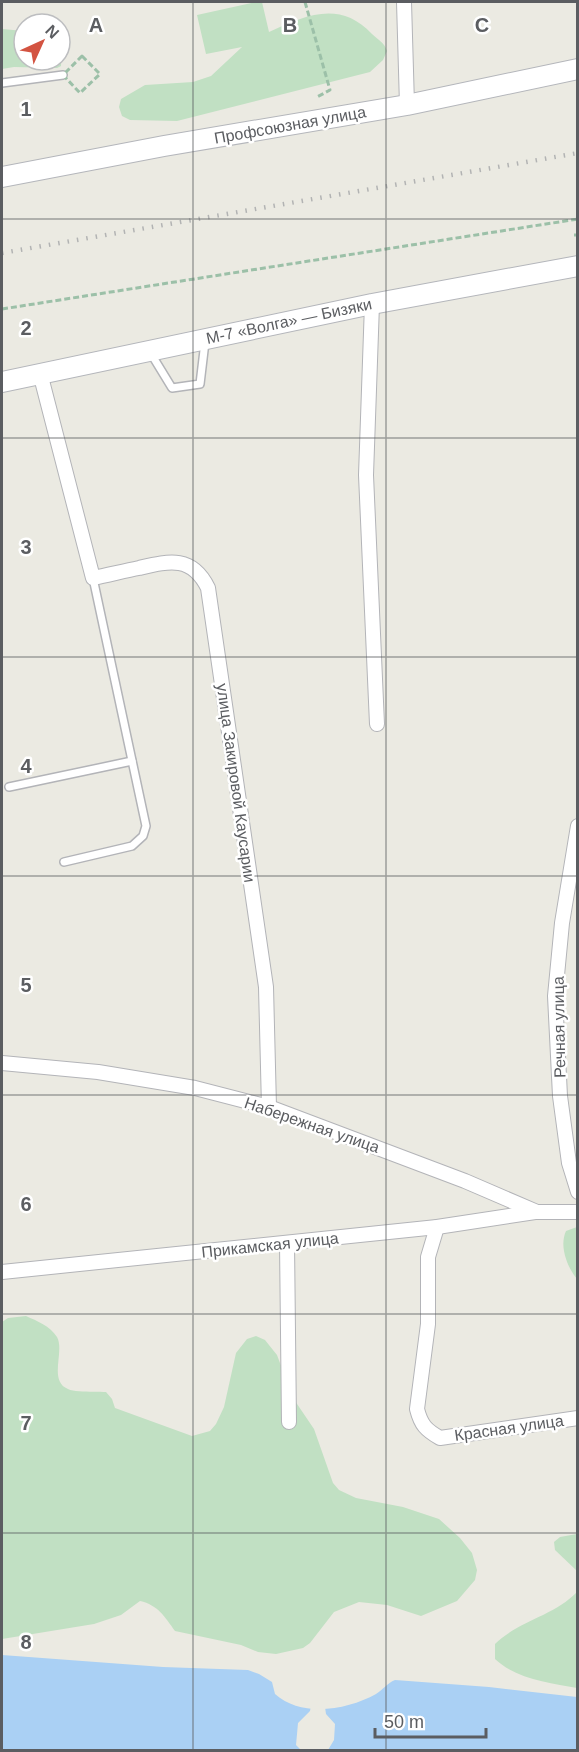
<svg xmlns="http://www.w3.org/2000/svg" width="579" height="1752" font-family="Helvetica,sans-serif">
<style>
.green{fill:#c1e0c3}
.water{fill:#aad0f4}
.pier{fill:#ebeae2}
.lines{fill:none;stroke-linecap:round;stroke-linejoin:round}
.service-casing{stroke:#b3b4b8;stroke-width:10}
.minor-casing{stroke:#b3b4b8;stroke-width:16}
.secondary-casing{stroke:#b4b6bb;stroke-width:22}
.path{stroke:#9cc0a8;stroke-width:3;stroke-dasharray:6 3;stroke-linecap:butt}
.service{stroke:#fff;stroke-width:7}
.minor{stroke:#fff;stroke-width:14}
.secondary{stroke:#fff;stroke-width:20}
.rail{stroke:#b2b3b3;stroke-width:4.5;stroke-dasharray:1.5 8;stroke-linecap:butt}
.grid{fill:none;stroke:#5b5d61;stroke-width:1.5;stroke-opacity:0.55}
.labels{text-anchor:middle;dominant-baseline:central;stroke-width:5;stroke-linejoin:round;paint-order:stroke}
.street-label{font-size:16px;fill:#5b5d61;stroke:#fff}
.grid-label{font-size:20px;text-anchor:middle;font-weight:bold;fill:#5b5d61;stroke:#fff;stroke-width:5;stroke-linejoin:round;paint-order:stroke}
</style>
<rect width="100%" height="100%" fill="#ebeae2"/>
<!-- green -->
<g class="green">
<path d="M256,2H262L269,32C306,15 340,0 372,34C379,41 384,42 387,51L383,60L370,72L177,121L130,120L122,116L119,107L121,99L145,85L193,82L211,76L242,47L206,54L197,15Z"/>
<path d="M2,29L24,31V60H60V37H62L61,66L57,68L14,67L2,69Z"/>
<path d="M577,1227V1279C567,1267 559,1246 566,1231Z"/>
<path d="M26,1316C37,1321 50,1326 57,1337C65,1351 48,1381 68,1389C76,1393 96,1391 106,1392L112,1399L115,1408L192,1436L210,1431L216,1424L224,1407L236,1353L247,1339L256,1336L265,1340L277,1355L293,1398L314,1429L333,1483L339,1490L356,1498L403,1507L439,1519L460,1538L472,1553L477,1570L475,1580L457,1601L421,1616L387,1605L359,1602L334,1612L310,1643L303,1648L276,1654L258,1652L241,1645L175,1631C165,1617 158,1605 140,1601L121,1615L94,1624L2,1639V1322L8,1318Z"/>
<path d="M577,1534H578L577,1571L555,1550L554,1542L560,1537Z"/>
<path d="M577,1592V1688C550,1683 516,1679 495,1659V1644C518,1621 554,1616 577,1592Z"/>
</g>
<!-- water -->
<path class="water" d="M2,1655L163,1667L248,1670L259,1674L272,1682L275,1694C302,1718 347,1710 376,1694C383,1690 387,1683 395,1680L489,1687L577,1697V1750H2Z"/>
<!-- pier -->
<path class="pier" d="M311,1706L325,1707L326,1714L335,1724L334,1740L328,1750H301L296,1745L298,1723L310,1711Z"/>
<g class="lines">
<defs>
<g id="service">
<path d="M2,83L63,75"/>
<path d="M150,352L172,388L200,384L205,342"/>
<path d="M9,787L132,761"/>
<path d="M64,862L132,846L143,836L146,826L93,578"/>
</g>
<g id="minor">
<path d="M404,2L407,105"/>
<path d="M372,304L366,475L377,724"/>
<path d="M40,373L93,578C108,575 124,571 139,568C169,561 192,555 208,588L266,987L269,1107"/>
<path d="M578,826L562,923L555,996L560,1096L569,1163L578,1192"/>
<path d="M2,1063L98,1072L195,1088L269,1107L465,1181L537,1212H578"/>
<path d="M437,1227L428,1257V1324L417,1409C421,1425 426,1430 440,1438L578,1418"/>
<path d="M287,1243L289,1422"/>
<path d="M2,1272L437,1227L535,1212"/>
</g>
<g id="secondary">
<path d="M2,177L164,146L407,105L578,69"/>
<path d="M2,382L372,304L578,266"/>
</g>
</defs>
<!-- service casing -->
<use href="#service" class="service-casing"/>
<!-- minor casing -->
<use href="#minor" class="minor-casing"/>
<!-- secondary casing -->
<use href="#secondary" class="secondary-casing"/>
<!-- path -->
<g class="path">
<path d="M305,2L330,90L317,97"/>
<path d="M82,56L100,74L80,93L63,75Z"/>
<path d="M574,235H578"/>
<path d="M2,309L578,219"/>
</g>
<!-- service -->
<use href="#service" class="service"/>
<!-- minor -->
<use href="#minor" class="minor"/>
<!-- secondary -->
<use href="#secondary" class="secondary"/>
<!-- rail -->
<path class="rail" d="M2,253L578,153"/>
</g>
<!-- grid -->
<path class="grid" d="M193,2V1750M386,2V1750M2,219H578M2,438H578M2,657H578M2,876H578M2,1095H578M2,1314H578M2,1533H578"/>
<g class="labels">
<!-- street labels -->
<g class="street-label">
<text transform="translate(290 125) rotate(-10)">Профсоюзная улица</text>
<text transform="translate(289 321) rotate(-12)">М-7 «Волга» — Бизяки</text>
<text transform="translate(236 783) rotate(82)">улица Закировой Каусарии</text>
<text transform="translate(559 1027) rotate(-91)">Речная улица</text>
<text transform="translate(312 1125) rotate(19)">Набережная улица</text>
<text transform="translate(270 1245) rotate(-6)">Прикамская улица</text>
<text transform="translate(509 1428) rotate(-8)">Красная улица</text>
</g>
</g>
<g class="grid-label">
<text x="96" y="32">A</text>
<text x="290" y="32">B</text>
<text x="482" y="32">C</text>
<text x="26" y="116">1</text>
<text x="26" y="335">2</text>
<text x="26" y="554">3</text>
<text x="26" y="773">4</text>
<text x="26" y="992">5</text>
<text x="26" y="1211">6</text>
<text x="26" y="1430">7</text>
<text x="26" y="1649">8</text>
</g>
<!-- border -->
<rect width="579" height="1752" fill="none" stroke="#5b5d61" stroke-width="6"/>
<!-- north arrow -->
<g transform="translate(42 42) rotate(45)"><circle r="28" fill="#ffffff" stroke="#bdbec0" stroke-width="1.5"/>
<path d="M0-4.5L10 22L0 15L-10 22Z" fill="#d35341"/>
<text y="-9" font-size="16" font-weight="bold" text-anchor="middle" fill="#5b5d61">N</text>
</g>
<!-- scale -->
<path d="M375 1728v9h111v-9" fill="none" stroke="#5b5d61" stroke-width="3"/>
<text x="384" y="1728" font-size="18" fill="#5b5d61" stroke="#ffffff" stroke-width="4.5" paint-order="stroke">50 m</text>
</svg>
